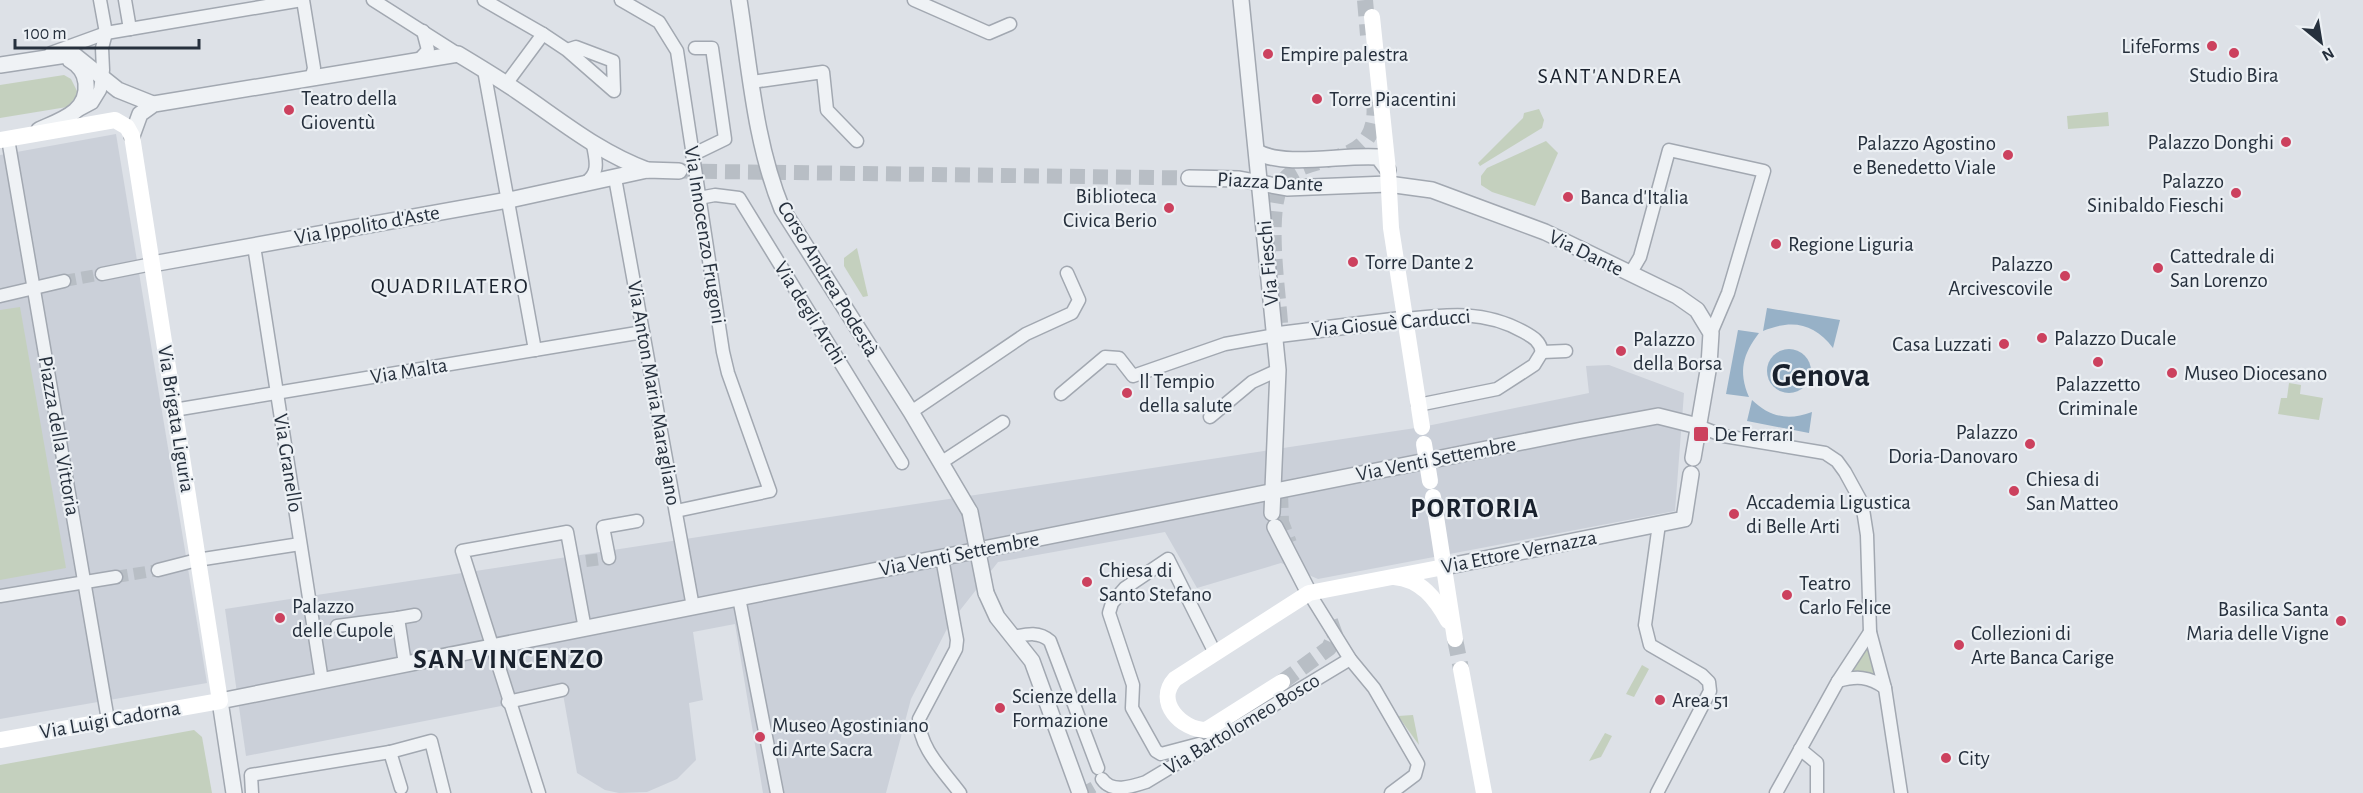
<svg xmlns="http://www.w3.org/2000/svg" width="2363" height="793" font-family="'Alegreya Sans',sans-serif">
<style>
.built{fill:#cbd0d9}
.green{fill:#c4d0be}
.water{fill:#97b1c7}
.lines{fill:none;stroke-linecap:round;stroke-linejoin:round}
.minor-tunnel{stroke:#b8bec5;stroke-width:12;stroke-dasharray:12 6;stroke-linecap:butt}
.tertiary-tunnel{stroke:#b8bec5;stroke-width:15;stroke-dasharray:15 8;stroke-linecap:butt}
.secondary-tunnel{stroke:#b8bec5;stroke-width:16;stroke-dasharray:16 8;stroke-linecap:butt}
.minor-casing{stroke:#a2a8b1;stroke-width:15}
.tertiary-casing{stroke:#a2a8b1;stroke-width:18}
.minor{stroke:#eff2f5;stroke-width:12}
.tertiary{stroke:#eff2f5;stroke-width:15}
.secondary{stroke:#fff;stroke-width:16}
.tertiary-bridge-casing{stroke:#a2a8b1;stroke-width:18;stroke-linecap:butt}
.tertiary-bridge{stroke:#eff2f5;stroke-width:15}
.poi-dot{fill:#cc415e;stroke:#ecf0f4;stroke-width:2}
.labels{text-anchor:middle;dominant-baseline:central;stroke-width:4.5;stroke-linejoin:round;paint-order:stroke}
.poi-label{font-size:21px;fill:#26303d;stroke:#ecf0f4;text-anchor:start}
.street-label{font-size:21px;fill:#26303d;stroke:#ecf0f4}
.neighbourhood-label{font-size:22px;letter-spacing:1.5px;fill:#19212d;stroke:#ecf0f4}
.district-label{font-size:27px;font-weight:bold;letter-spacing:1.5px;fill:#19212d;stroke:#ecf0f4}
.town-label{font-size:33px;font-weight:bold;fill:#19212d;stroke:#ecf0f4}
</style>
<rect width="100%" height="100%" fill="#dde1e7"/>
<!-- built -->
<g class="built">
<path d="M116,134L207,683L0,719V155Z"/>
<path d="M1609,365L1684,393L1675,511L1318,579L1281,563L1197,588L1165,532L998,562L950,623L911,699L886,793H763L735,624L693,632L703,700L689,703L696,760L677,779L647,792L619,793L605,790L577,773L563,694L246,756L225,609L1422,427L1589,393L1586,366Z"/>
</g>
<!-- green -->
<g class="green">
<path d="M64,75L71,79L77,91L76,97L67,107L0,118V85Z"/>
<path d="M1539,109L1544,120L1542,128L1480,166L1478,163L1523,118L1524,113Z"/>
<path d="M2108,112L2109,126L2068,129L2067,116Z"/>
<path d="M1546,141L1558,153L1535,206L1492,192L1481,185V176L1487,168Z"/>
<path d="M857,248L868,296L863,297L844,266V258Z"/>
<path d="M20,307L66,568L0,580V310Z"/>
<path d="M2289,383L2301,385L2300,394L2323,398L2319,420L2278,414L2281,398H2287Z"/>
<path d="M1867,647L1870,648L1875,677L1852,673Z"/>
<path d="M1642,665L1649,669L1634,697L1626,694Z"/>
<path d="M1413,715L1419,745L1398,716Z"/>
<path d="M194,730L202,737L212,793H0V765Z"/>
<path d="M1605,733L1612,736L1601,757L1589,761Z"/>
</g>
<!-- water -->
<g class="water">
<path d="M1767,308L1840,320L1833,348C1814,323 1792,319 1763,331Z"/>
<path d="M1738,330L1759,333C1743,354 1738,371 1749,397L1726,394Z"/>
<circle cx="1789" cy="371" r="22"/>
<path d="M1752,400C1770,417 1788,421 1812,412L1809,433L1747,421Z"/>
</g>
<g class="lines">
<!-- minor-tunnel -->
<g class="minor-tunnel">
<path d="M64,281L102,274"/>
<path d="M586,561L609,558"/>
<path d="M116,577L158,570"/>
<path d="M1083,793L1099,784"/>
</g>
<!-- tertiary-tunnel -->
<path class="tertiary-tunnel" d="M679,171L1189,178"/>
<!-- secondary-tunnel -->
<g class="secondary-tunnel">
<path d="M1365,0L1368,35"/>
<path d="M1280,323C1278,291 1265,208 1283,182C1306,147 1382,176 1374,99"/>
<path d="M1280,492L1281,522L1289,543"/>
<path d="M1455,639L1461,669"/>
<path d="M1282,682L1329,648L1335,635L1330,621"/>
</g>
<defs>
<g id="minor">
<path d="M125,0L130,29"/>
<path d="M303,0L314,68L311,79"/>
<path d="M373,0L458,54"/>
<path d="M484,0L543,34L506,84"/>
<path d="M621,0L659,22L677,51L723,352L728,373L770,491L676,511"/>
<path d="M914,0L989,33L1010,24"/>
<path d="M543,34L567,50L614,91L613,61L576,47L567,50"/>
<path d="M51,53L106,33L302,0"/>
<path d="M418,61L428,50L423,31"/>
<path d="M484,70L535,350"/>
<path d="M752,82L823,72L827,110L857,141"/>
<path d="M77,111L92,103L100,90L103,70L102,48L106,33L100,0"/>
<path d="M8,139L108,720"/>
<path d="M692,155L725,139L712,48H695"/>
<path d="M615,178L693,607"/>
<path d="M585,183C600,173 596,161 593,145"/>
<path d="M699,198L715,195L739,198L902,463"/>
<path d="M254,246L322,681"/>
<path d="M102,274L152,264"/>
<path d="M1630,274L1640,257L1669,150L1764,171L1728,293L1711,333"/>
<path d="M0,296L64,281"/>
<path d="M1405,319C1448,314 1485,310 1524,332C1533,337 1540,341 1542,352"/>
<path d="M1542,352L1566,351"/>
<path d="M1061,394L1105,357L1119,358L1133,376L1225,344L1275,335"/>
<path d="M1418,405L1497,389L1534,365L1542,352"/>
<path d="M174,410L643,332"/>
<path d="M911,412L1026,334L1072,313L1079,300L1067,273"/>
<path d="M1210,417L1252,382L1278,370"/>
<path d="M1698,426L1724,436L1825,453L1837,461L1845,472L1862,503L1867,535L1870,632L1885,688L1901,793"/>
<path d="M942,462L1003,422"/>
<path d="M609,558L603,527L637,521"/>
<path d="M942,558L957,640L956,649L919,719C919,748 943,770 960,793"/>
<path d="M158,570L197,560L300,544"/>
<path d="M1309,593L1350,659L1374,688L1418,764L1415,775L1391,793"/>
<path d="M0,596L116,577"/>
<path d="M739,598L777,793"/>
<path d="M398,618L415,615"/>
<path d="M337,626L398,618L405,664"/>
<path d="M1013,637C1027,634 1039,631 1050,641L1098,768"/>
<path d="M1838,681C1856,676 1869,676 1885,688"/>
<path d="M508,702L562,690"/>
<path d="M1203,748L1199,744L1161,754L1156,751L1132,708L1133,685L1109,613L1112,603L1125,588L1168,559L1215,653"/>
<path d="M1800,749L1817,763V793"/>
<path d="M390,752L401,788"/>
<path d="M1102,779C1111,793 1131,787 1146,782L1350,659"/>
<path d="M252,793L251,775L390,752L431,741L444,793"/>
<path d="M539,793L462,551L567,532L585,629"/>
<path d="M1657,793L1710,691L1709,682L1702,675L1650,645L1645,625L1659,524"/>
<path d="M1776,793L1838,681L1870,632"/>
</g>
<g id="tertiary">
<path d="M739,0C750,70 755,143 782,209L911,412L970,512"/>
<path d="M1241,0L1278,370L1272,513"/>
<path d="M0,65L73,54L118,90L153,104"/>
<path d="M39,130C61,120 89,112 86,83C85,73 79,65 70,60"/>
<path d="M132,136L140,114L154,104L458,54C478,66 498,78 517,91C560,120 598,152 647,170"/>
<path d="M1257,152C1286,168 1344,154 1378,157L1388,170"/>
<path d="M1189,178L1239,179L1287,188L1388,184L1432,190L1545,232L1677,296L1697,310L1711,333L1709,365L1693,458"/>
<path d="M152,264L514,199L647,170L679,171"/>
<path d="M1275,335L1405,319"/>
<path d="M1275,527L1309,593"/>
<path d="M1444,567L1684,519L1691,474"/>
<path d="M986,593L997,617L1032,661L1080,793"/>
<path d="M234,793L220,701L1577,431L1658,416L1698,426"/>
</g>
</defs>
<!-- minor casing -->
<use href="#minor" class="minor-casing"/>
<!-- tertiary casing -->
<use href="#tertiary" class="tertiary-casing"/>
<!-- minor -->
<use href="#minor" class="minor"/>
<!-- tertiary -->
<use href="#tertiary" class="tertiary"/>
<!-- secondary -->
<g class="secondary">
<path d="M1372,17L1388,170L1391,228L1422,427"/>
<path d="M0,140L115,120L127,127L132,136L220,701L0,740"/>
<path d="M1424,444L1430,481"/>
<path d="M1433,497L1455,639"/>
<path d="M1394,577C1421,579 1436,599 1448,621"/>
<path d="M1461,669L1484,793"/>
<path d="M1282,682L1206,730C1182,730 1154,702 1175,679L1309,593L1444,567"/>
</g>
<defs>
<path id="tertiary-bridge" d="M970,512L986,593"/>
</defs>
<!-- tertiary-bridge casing -->
<use href="#tertiary-bridge" class="tertiary-bridge-casing"/>
<!-- tertiary-bridge -->
<use href="#tertiary-bridge" class="tertiary-bridge"/>
</g>
<!-- markers -->
<g class="poi-dot">
<circle cx="2212" cy="46" r="6"/>
<circle cx="2234" cy="53" r="6"/>
<circle cx="1268" cy="54" r="6"/>
<circle cx="1317" cy="99" r="6"/>
<circle cx="289" cy="110" r="6"/>
<circle cx="2286" cy="142" r="6"/>
<circle cx="2008" cy="155" r="6"/>
<circle cx="2236" cy="193" r="6"/>
<circle cx="1568" cy="197" r="6"/>
<circle cx="1169" cy="208" r="6"/>
<circle cx="1776" cy="244" r="6"/>
<circle cx="1353" cy="262" r="6"/>
<circle cx="2158" cy="268" r="6"/>
<circle cx="2065" cy="276" r="6"/>
<circle cx="2042" cy="338" r="6"/>
<circle cx="2004" cy="344" r="6"/>
<circle cx="1621" cy="351" r="6"/>
<circle cx="2098" cy="362" r="6"/>
<circle cx="2172" cy="373" r="6"/>
<circle cx="1127" cy="393" r="6"/>
<rect x="1693" y="426" width="16" height="16" rx="3"/>
<circle cx="2030" cy="444" r="6"/>
<circle cx="2014" cy="491" r="6"/>
<circle cx="1734" cy="514" r="6"/>
<circle cx="1087" cy="582" r="6"/>
<circle cx="1787" cy="595" r="6"/>
<circle cx="280" cy="618" r="6"/>
<circle cx="2341" cy="621" r="6"/>
<circle cx="1959" cy="645" r="6"/>
<circle cx="1660" cy="700" r="6"/>
<circle cx="1000" cy="708" r="6"/>
<circle cx="760" cy="737" r="6"/>
<circle cx="1946" cy="758" r="6"/>
</g>
<g class="labels">
<!-- poi labels -->
<g class="poi-label">
<text x="2200" y="46" text-anchor="end">LifeForms</text>
<text x="1280" y="54">Empire palestra</text>
<text x="2234" y="75" text-anchor="middle">Studio Bira</text>
<text x="301" y="98">Teatro della<tspan x="301" dy="24">Gioventù</tspan></text>
<text x="1329" y="99">Torre Piacentini</text>
<text x="2274" y="142" text-anchor="end">Palazzo Donghi</text>
<text x="1996" y="143" text-anchor="end">Palazzo Agostino<tspan x="1996" dy="24">e Benedetto Viale</tspan></text>
<text x="2224" y="181" text-anchor="end">Palazzo<tspan x="2224" dy="24">Sinibaldo Fieschi</tspan></text>
<text x="1157" y="196" text-anchor="end">Biblioteca<tspan x="1157" dy="24">Civica Berio</tspan></text>
<text x="1580" y="197">Banca d'Italia</text>
<text x="1788" y="244">Regione Liguria</text>
<text x="2170" y="256">Cattedrale di<tspan x="2170" dy="24">San Lorenzo</tspan></text>
<text x="1365" y="262">Torre Dante 2</text>
<text x="2053" y="264" text-anchor="end">Palazzo<tspan x="2053" dy="24">Arcivescovile</tspan></text>
<text x="2054" y="338">Palazzo Ducale</text>
<text x="1633" y="339">Palazzo<tspan x="1633" dy="24">della Borsa</tspan></text>
<text x="1992" y="344" text-anchor="end">Casa Luzzati</text>
<text x="2184" y="373">Museo Diocesano</text>
<text x="1139" y="381">Il Tempio<tspan x="1139" dy="24">della salute</tspan></text>
<text x="2098" y="384" text-anchor="middle">Palazzetto<tspan x="2098" dy="24">Criminale</tspan></text>
<text x="2018" y="432" text-anchor="end">Palazzo<tspan x="2018" dy="24">Doria-Danovaro</tspan></text>
<text x="1714" y="434">De Ferrari</text>
<text x="2026" y="479">Chiesa di<tspan x="2026" dy="24">San Matteo</tspan></text>
<text x="1746" y="502">Accademia Ligustica<tspan x="1746" dy="24">di Belle Arti</tspan></text>
<text x="1099" y="570">Chiesa di<tspan x="1099" dy="24">Santo Stefano</tspan></text>
<text x="1799" y="583">Teatro<tspan x="1799" dy="24">Carlo Felice</tspan></text>
<text x="292" y="606">Palazzo<tspan x="292" dy="24">delle Cupole</tspan></text>
<text x="2329" y="609" text-anchor="end">Basilica Santa<tspan x="2329" dy="24">Maria delle Vigne</tspan></text>
<text x="1971" y="633">Collezioni di<tspan x="1971" dy="24">Arte Banca Carige</tspan></text>
<text x="1012" y="696">Scienze della<tspan x="1012" dy="24">Formazione</tspan></text>
<text x="1672" y="700">Area 51</text>
<text x="772" y="725">Museo Agostiniano<tspan x="772" dy="24">di Arte Sacra</tspan></text>
<text x="1958" y="758">City</text>
</g>
<!-- street labels -->
<g class="street-label">
<text transform="translate(1270 182) rotate(3)">Piazza Dante</text>
<text transform="translate(367 225) rotate(-10)">Via Ippolito d'Aste</text>
<text transform="translate(705 235) rotate(81)">Via Innocenzo Frugoni</text>
<text transform="translate(1586 253) rotate(26)">Via Dante</text>
<text transform="translate(1268 263) rotate(-95)">Via Fieschi</text>
<text transform="translate(828 279) rotate(59)">Corso Andrea Podestà</text>
<text transform="translate(810 313) rotate(58)">Via degli Archi</text>
<text transform="translate(1391 323) rotate(-5)">Via Giosuè Carducci</text>
<text transform="translate(409 371) rotate(-9)">Via Malta</text>
<text transform="translate(654 393) rotate(80)">Via Anton Maria Maragliano</text>
<text transform="translate(176 419) rotate(81)">Via Brigata Liguria</text>
<text transform="translate(59 436) rotate(80)">Piazza della Vittoria</text>
<text transform="translate(1436 459) rotate(-11)">Via Venti Settembre</text>
<text transform="translate(288 463) rotate(81)">Via Granello</text>
<text transform="translate(1519 552) rotate(-11)">Via Ettore Vernazza</text>
<text transform="translate(959 554) rotate(-11)">Via Venti Settembre</text>
<text transform="translate(110 720) rotate(-10)">Via Luigi Cadorna</text>
<text transform="translate(1242 724) rotate(-31)">Via Bartolomeo Bosco</text>
</g>
<!-- neighbourhood labels -->
<g class="neighbourhood-label">
<text x="1610" y="76">SANT'ANDREA</text>
<text x="450" y="286">QUADRILATERO</text>
</g>
<!-- district labels -->
<g class="district-label">
<text x="1475" y="508">PORTORIA</text>
<text x="509" y="659">SAN VINCENZO</text>
</g>
<!-- town labels -->
<g class="town-label">
<text x="1821" y="376">Genova</text>
</g>
</g>
<!-- north arrow -->
<g transform="translate(2321 42) rotate(150)" stroke="#ecf0f4" stroke-width="4.5" paint-order="stroke">
<path d="M0-4.5L10 22L0 15L-10 22Z" fill="#26303d"/>
<text y="-9" font-size="16" font-weight="bold" text-anchor="middle" fill="#26303d">N</text>
</g>
<!-- scale -->
<path d="M15 39v9h184v-9" fill="none" stroke="#26303d" stroke-width="3"/>
<text x="24" y="39" font-size="18" fill="#26303d" stroke="#ecf0f4" stroke-width="4.5" paint-order="stroke">100 m</text>
</svg>
